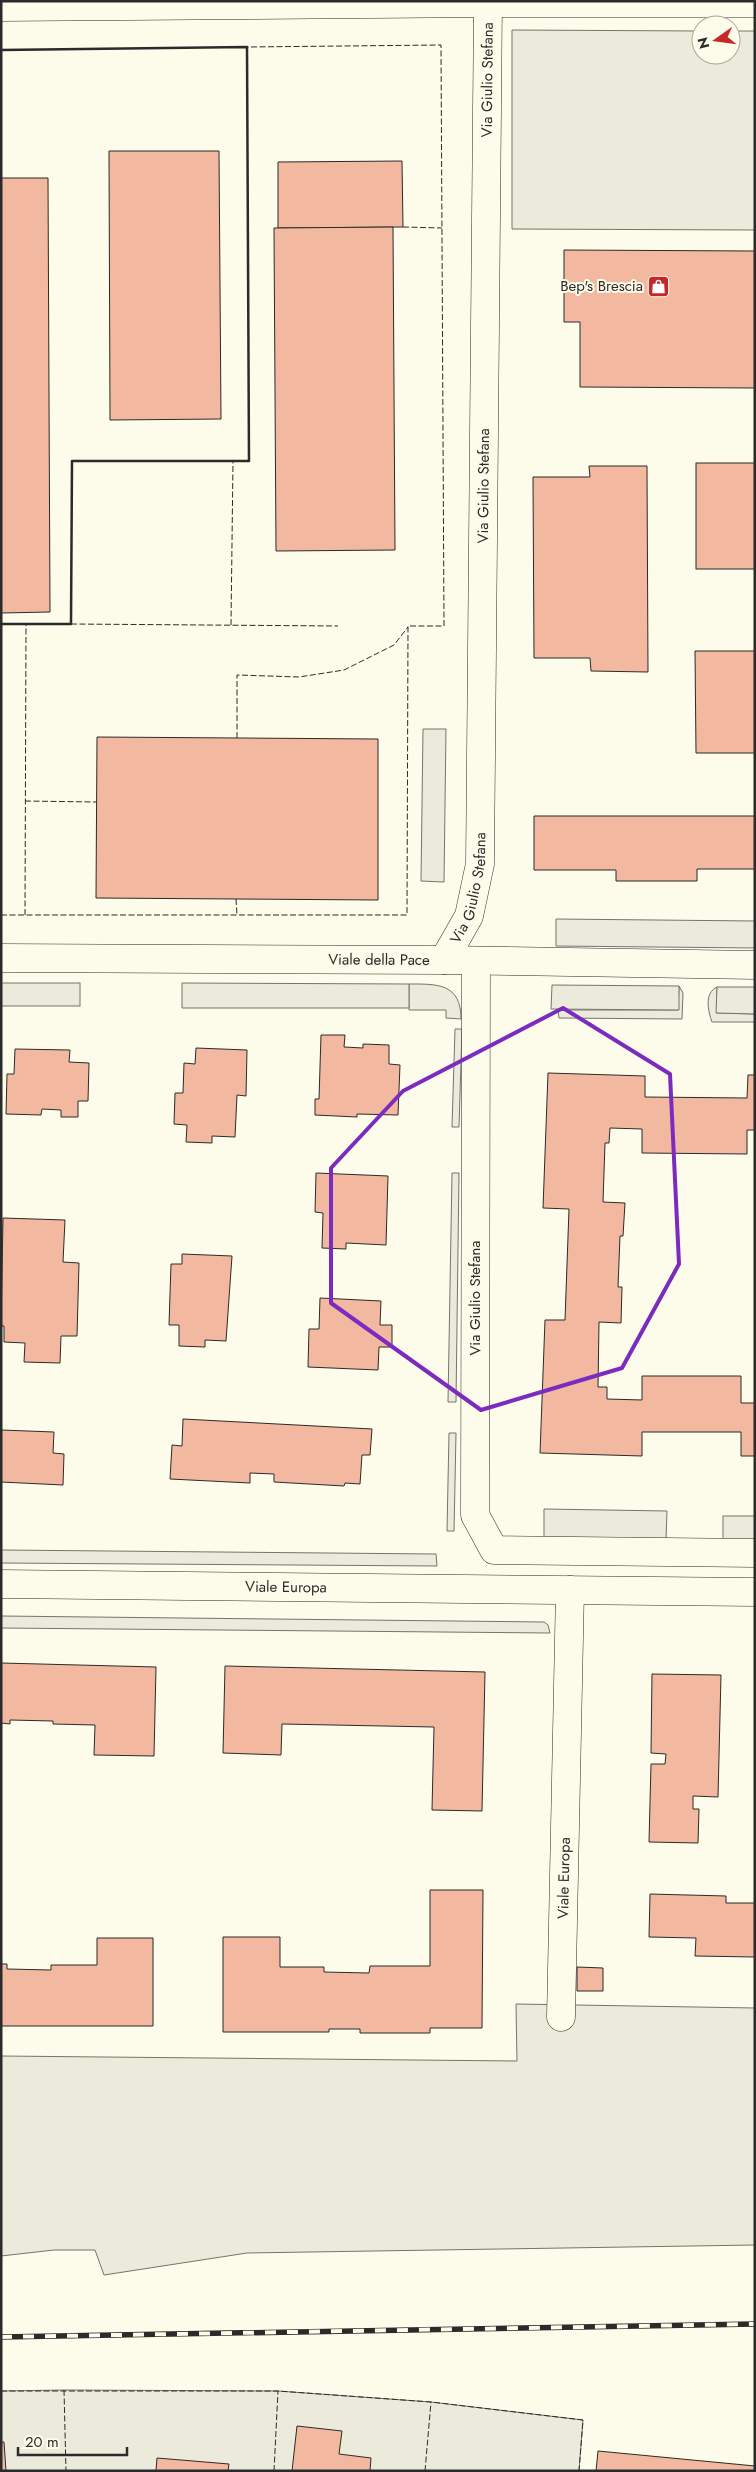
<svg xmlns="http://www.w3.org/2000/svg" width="756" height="2472" viewBox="0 0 756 2472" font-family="Jost,sans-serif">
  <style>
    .green { fill: #ecebdb; stroke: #74746e }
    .parking { fill: #eceadb; stroke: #74746e }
    .building { fill: #f2b8a0; stroke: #2b2b2b }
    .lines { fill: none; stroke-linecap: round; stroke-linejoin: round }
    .minor-casing { stroke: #2b2b2b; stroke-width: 29 }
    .minor { stroke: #fdfbea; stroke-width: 28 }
    .rail-casing { stroke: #2b2b2b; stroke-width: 5.5 }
    .rail { stroke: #fdfbea; stroke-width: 4; stroke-dasharray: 11; stroke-linecap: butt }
    .fence { stroke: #2b2b2b; stroke-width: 1; stroke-dasharray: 6 2.5; stroke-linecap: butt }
    .wall { stroke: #2b2b2b; stroke-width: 2.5 }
    .marked { fill: none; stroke: #7b2cbf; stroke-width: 4; stroke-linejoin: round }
    .labels { text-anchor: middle; stroke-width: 4; stroke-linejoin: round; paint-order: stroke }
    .street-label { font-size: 15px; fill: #2b2b2b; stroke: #fdfbea }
    .poi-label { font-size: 15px; fill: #2b2b2b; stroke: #fdfbea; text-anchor: end }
  </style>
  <rect width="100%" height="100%" fill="#fdfbea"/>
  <g class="green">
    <path d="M409,984C437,984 461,983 461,1019L446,1018V1010H409Z"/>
    <path d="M679,986L683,993L682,1019L559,1018L558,1010H678Z"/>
    <path d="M717,987V1013L755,1014V1022H712C708,1011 704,993 717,987Z"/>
    <path d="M455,1029H462L459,1127H452Z"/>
    <path d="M452,1173H459L456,1402H448Z"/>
    <path d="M449,1433H456L454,1531H447Z"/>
    <path d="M1,1550L436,1554L437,1566L1,1563Z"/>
    <path d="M1,1616L544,1622L548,1625L550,1633L1,1628Z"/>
    <path d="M516,2004L755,2008V2245L247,2253L104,2275L95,2250H54L1,2256V2056L517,2061Z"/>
    <path d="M64,2390L278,2391L431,2402L583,2420L579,2471H1V2391Z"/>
  </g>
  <g class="parking">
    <path d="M512,30L701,31V55H731V31H755V230L512,229Z"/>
    <path d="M423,729H446L444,882L421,881Z"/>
    <path d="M556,919L755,921V948L556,946Z"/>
    <rect x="1" y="983" width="79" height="23"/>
    <path d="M182,983L409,984V1008H182Z"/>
    <path d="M552,985L679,986V1010L551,1009Z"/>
    <path d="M717,987H755V1014L716,1013Z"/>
    <path d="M544,1509L667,1511L666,1540L544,1539Z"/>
    <rect x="723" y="1516" width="32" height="28"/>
  </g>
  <g class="building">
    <path d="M109,151H219L221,419L110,420Z"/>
    <path d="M402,161L403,227L278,228V162Z"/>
    <path d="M1,178H48L50,612L1,613Z"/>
    <path d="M393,227L395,550L276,551L274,228Z"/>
    <path d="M564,250L755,251V388L580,387V322H564Z"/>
    <rect x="696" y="463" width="59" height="106"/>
    <path d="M589,466H647L648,672L591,671L590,658H534L533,477H590Z"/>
    <path d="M695,651H755V753H696Z"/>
    <path d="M97,737L378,739V900L96,898Z"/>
    <path d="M534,816H755V869H697V881H616V870H534Z"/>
    <path d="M321,1035H345L344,1047L363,1048V1044L389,1045V1064L400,1065L398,1115L357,1114V1117L315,1115V1099H319Z"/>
    <path d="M196,1048L247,1050L246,1096L237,1095L235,1137L212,1136V1143L186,1142L187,1125L174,1124L175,1093H183L184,1063L195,1064Z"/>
    <path d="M15,1049L70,1050L69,1062L89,1063L88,1101H78V1117H61V1110L42,1109L41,1115L6,1114L7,1074H14Z"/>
    <path d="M548,1073L645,1076V1097L747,1098L748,1075H755V1130H747V1154L642,1153V1129L610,1128L609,1143H605L603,1202L625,1203L623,1236H620L618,1287H622L621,1323L599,1322L598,1387H607V1399L642,1400V1376H741V1403H755V1456H741V1432H642V1456L540,1453L545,1320H565L569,1209L543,1208Z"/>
    <path d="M316,1173L388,1176L386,1245L346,1243V1249L322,1248L323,1213L315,1212Z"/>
    <path d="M3,1218L65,1220L63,1262L79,1263L77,1336H61L60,1363L24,1362L25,1343L4,1342V1326H1Z"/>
    <path d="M182,1254L232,1256L226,1341L205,1340V1347L179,1346V1325H169L171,1264H182Z"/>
    <path d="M320,1298L381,1301L380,1325H392V1347H379L378,1370L308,1367L309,1329H319Z"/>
    <path d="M183,1419L372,1429L370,1455H362L360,1484L345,1483L344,1486L274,1482V1474L250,1473V1483L170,1479L172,1445L182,1446Z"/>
    <path d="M1,1430L54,1432L53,1453L64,1454L63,1485L1,1482Z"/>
    <path d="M1,1663L156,1667L154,1756L94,1755L95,1725L53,1724V1721L10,1720V1724L1,1723Z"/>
    <path d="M225,1666L485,1672L482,1811L432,1810L434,1727L282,1724L281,1755L223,1753Z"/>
    <path d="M652,1674L721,1675L718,1797L693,1796V1809H699L698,1843L649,1842L651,1764H665L666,1754L651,1753Z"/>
    <path d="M430,1890H483L482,2028H430V2033H360V2029H329V2032H223V1937H280V1967H324V1972L369,1973L370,1966H430Z"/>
    <path d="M650,1894L726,1896V1903H755V1957L695,1956L696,1938L649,1937Z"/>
    <path d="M97,1938H153V2026H1V1964H7V1969L51,1970V1965H97Z"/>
    <path d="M577,1967L603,1968V1991H577Z"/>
    <path d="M297,2426L342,2431L339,2454L371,2458L370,2471H292Z"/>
    <path d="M1,2442H4L6,2471H1Z"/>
    <path d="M598,2451L755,2466V2471H596Z"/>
    <path d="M157,2458L229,2464L228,2471H156Z"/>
  </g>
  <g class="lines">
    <defs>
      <g id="minor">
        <path d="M1,7L488,3H755"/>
        <path id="s1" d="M1,958L444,960L755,965"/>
        <path id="s2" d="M444,960L469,916L480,864L488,3"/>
        <path d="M476,961L475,1515L494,1550L755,1553"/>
        <path id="s3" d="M1,1584L755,1592"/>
        <path id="s4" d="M561,2017L570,1590"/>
      </g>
    </defs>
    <use href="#minor" class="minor-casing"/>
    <use href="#minor" class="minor"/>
    <defs>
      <path id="rail" d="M1,2337L755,2324"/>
    </defs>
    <use href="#rail" class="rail-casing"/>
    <use href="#rail" class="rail"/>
    <g class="fence">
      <path d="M403,227L442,228"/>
      <path d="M71,624L338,626"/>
      <path d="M231,625L233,461"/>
      <path d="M237,738V675L299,677L344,670L394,645L408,627"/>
      <path d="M25,801L96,802"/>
      <path d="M236,899L237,915"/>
      <path d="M1,915H407L408,626H444L441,45L247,47"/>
      <path d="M25,915L26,624"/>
      <path d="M64,2390L66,2471"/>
      <path d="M1,2391H278L431,2402L583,2420L579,2471"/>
      <path d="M274,2471L278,2391"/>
      <path d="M425,2471L431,2402"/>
    </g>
    <path class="wall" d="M1,50L247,47L249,461H72L71,624H1"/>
  </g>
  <path class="marked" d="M563,1008L670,1074L679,1264L622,1368L481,1410L331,1303V1168L403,1091Z"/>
  <defs>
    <symbol id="shop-square" viewBox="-11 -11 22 22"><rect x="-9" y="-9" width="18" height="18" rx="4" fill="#c62828" stroke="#fdfbea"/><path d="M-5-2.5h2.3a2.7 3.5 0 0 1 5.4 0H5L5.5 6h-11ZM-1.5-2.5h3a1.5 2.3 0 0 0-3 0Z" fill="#fff"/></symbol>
  </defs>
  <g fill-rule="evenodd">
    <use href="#shop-square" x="646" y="274" width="25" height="25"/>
  </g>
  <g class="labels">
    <g class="street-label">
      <text dy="5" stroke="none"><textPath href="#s2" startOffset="888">Via Giulio Stefana</textPath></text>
      <text dy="5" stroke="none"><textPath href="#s2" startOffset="482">Via Giulio Stefana</textPath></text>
      <text dy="5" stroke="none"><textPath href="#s2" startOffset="78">Via Giulio Stefana</textPath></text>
      <text dy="5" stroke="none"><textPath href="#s1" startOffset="378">Viale della Pace</textPath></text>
      <text transform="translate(475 1298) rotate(-90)" y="5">Via Giulio Stefana</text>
      <text dy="5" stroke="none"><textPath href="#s3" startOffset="285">Viale Europa</textPath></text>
      <text dy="5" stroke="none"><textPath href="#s4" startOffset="139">Viale Europa</textPath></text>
    </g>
    <g class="poi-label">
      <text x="643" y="291">Bep's Brescia</text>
    </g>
  </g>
  <rect width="756" height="2472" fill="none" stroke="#2b2b2b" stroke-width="5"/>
  <g transform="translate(716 40) rotate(256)"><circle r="24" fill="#fdfbea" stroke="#a9a89e"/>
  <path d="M0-4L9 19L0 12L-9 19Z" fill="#c62828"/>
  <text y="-8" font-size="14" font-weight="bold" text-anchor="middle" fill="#2b2b2b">N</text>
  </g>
  <path d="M18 2447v8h109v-8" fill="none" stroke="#2b2b2b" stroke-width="2.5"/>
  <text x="25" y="2447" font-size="15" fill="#2b2b2b" stroke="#fdfbea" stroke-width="4" paint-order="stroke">20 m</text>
</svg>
